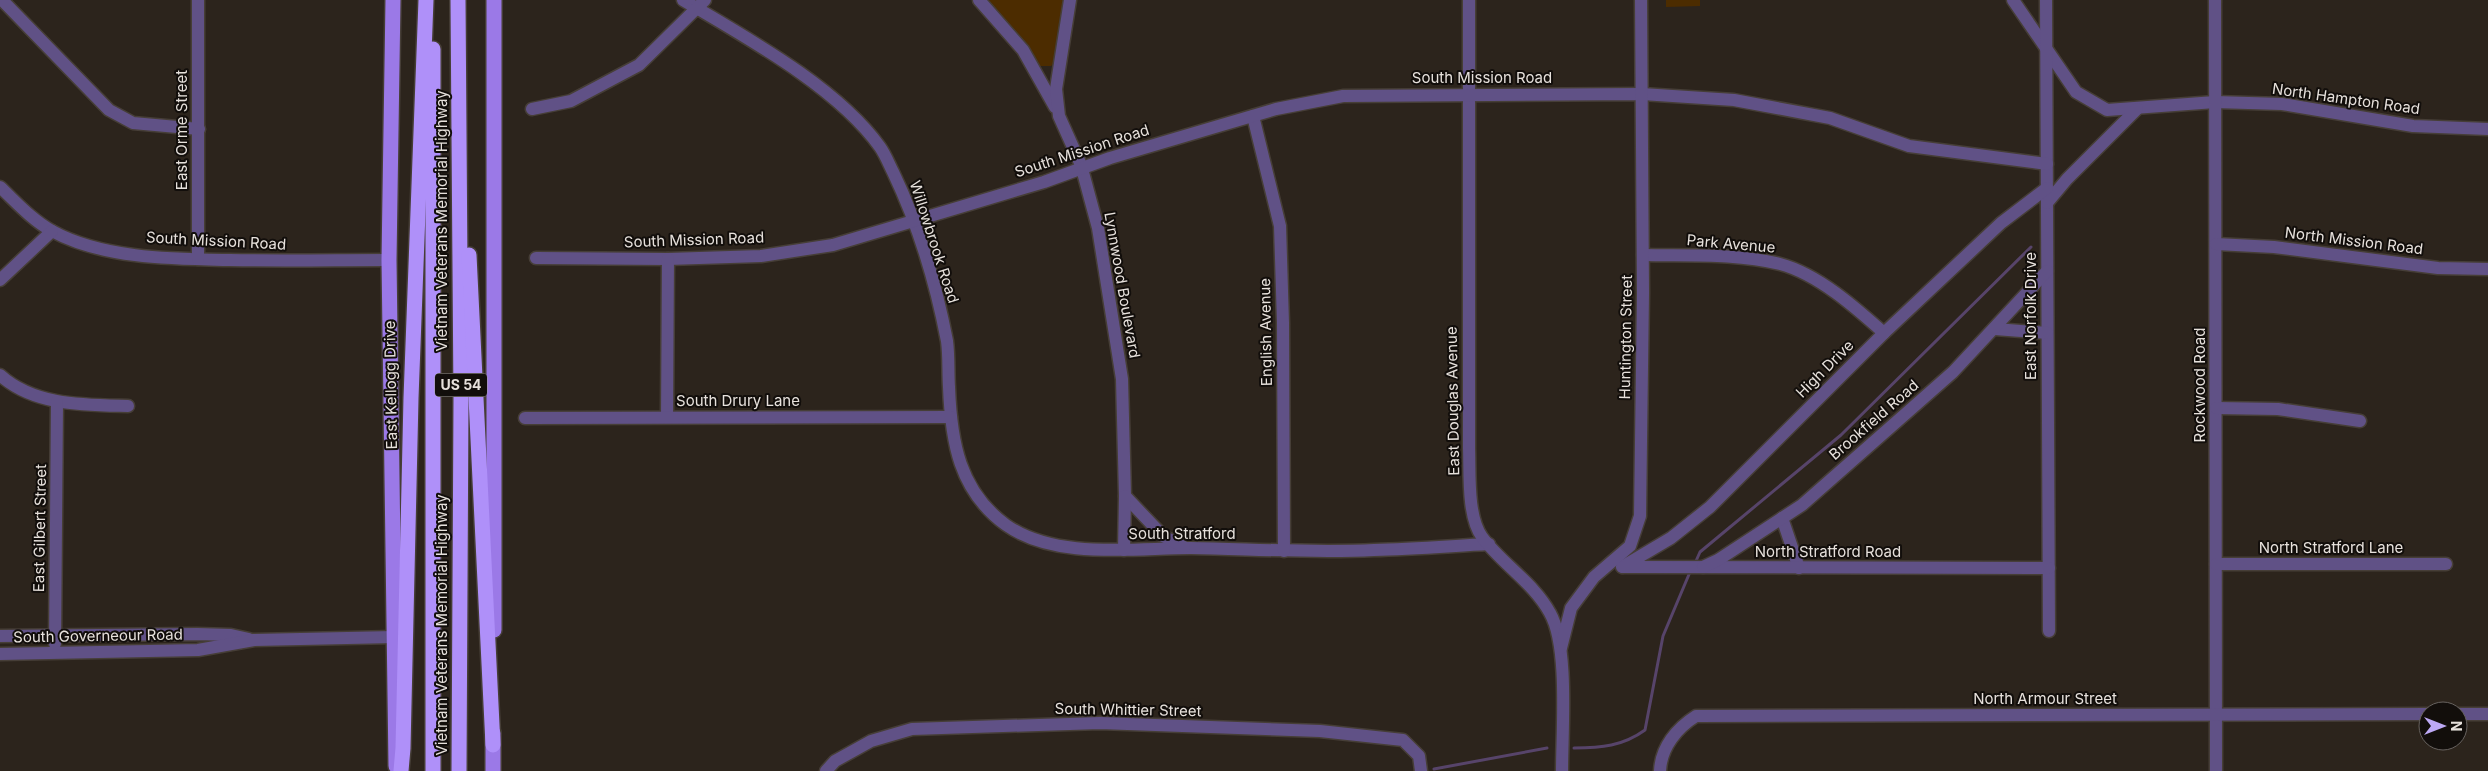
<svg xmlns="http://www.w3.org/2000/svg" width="2488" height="771" viewBox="0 0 2488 771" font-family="Inter,sans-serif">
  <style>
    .green { fill: #4c2c00 }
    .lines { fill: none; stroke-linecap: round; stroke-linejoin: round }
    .stream { stroke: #57446a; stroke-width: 3 }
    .minor-casing { stroke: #463e37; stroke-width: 15 }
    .major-casing { stroke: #463e37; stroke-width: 18 }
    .highway-casing { stroke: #463e37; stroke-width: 18 }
    .minor { stroke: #605186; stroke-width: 12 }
    .major { stroke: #9b79e7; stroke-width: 15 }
    .highway { stroke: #af90f9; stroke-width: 15 }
    .labels { text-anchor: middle; stroke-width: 4; stroke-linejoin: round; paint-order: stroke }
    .shield { fill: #120e0b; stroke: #a7a29d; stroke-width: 1 }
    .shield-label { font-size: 14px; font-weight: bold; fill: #e7e1dc }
    .street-label { font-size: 15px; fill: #e7e1dc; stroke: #120e0b }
  </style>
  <rect width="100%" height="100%" fill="#2c241c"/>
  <g class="green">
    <path d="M988,0H1065L1055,63L1051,66H1040Z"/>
    <path d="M1666,0H1700V6L1666,7Z"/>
  </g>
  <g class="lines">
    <g class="stream">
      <path d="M1696,561L1700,552L1841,435L2031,247"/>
      <path d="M1574,748C1601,748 1623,746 1645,730L1663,636L1690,572"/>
      <path d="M1434,769L1547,748"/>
    </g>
    <defs>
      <g id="minor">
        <path d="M2,0L109,110L133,123L199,129"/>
        <path d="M683,0C747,38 837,87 880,147C885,154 889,164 893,172C918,224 936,284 947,341C949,356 948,372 949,387C951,441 959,491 1006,525C1056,560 1133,548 1191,548C1252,549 1313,553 1374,550C1413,549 1451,546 1489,544"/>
        <path d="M979,0L1023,50L1055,107"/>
        <path d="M1070,0L1056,89L1059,116L1081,165L1098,228L1122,379L1125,496L1163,536L1184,547"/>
        <path d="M1469,0V448C1470,473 1467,516 1482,537C1502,564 1534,583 1550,613C1569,646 1562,731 1562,771"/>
        <path d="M2013,0L2076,92L2107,110L2215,102L2282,104L2413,126L2488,129"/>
        <path d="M2046,0L2049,631"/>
        <path d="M2215,0L2216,771"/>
        <path d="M532,109L571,101L639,65L705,0"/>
        <path d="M1253,116L1280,226L1283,323L1284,551"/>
        <path d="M0,187C16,202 32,220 52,231C103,259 174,259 230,260C283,261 336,260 389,260"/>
        <path d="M2047,203L2067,179L2137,109"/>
        <path d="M2216,244L2274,247L2438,268L2488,269"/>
        <path d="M1643,255C1688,256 1736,253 1780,264C1818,274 1856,308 1884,333"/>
        <path d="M536,258L668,259L761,256L833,245L1044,182L1110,158L1215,127L1276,109L1343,96L1642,94L1734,100L1830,118L1909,146L2047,164"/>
        <path d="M198,259V0"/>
        <path d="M0,280L52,231"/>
        <path d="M1995,329L2047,333"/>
        <path d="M0,375C34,406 85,405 128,406"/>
        <path d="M2216,408L2278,409L2360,421"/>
        <path d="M667,417L668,259"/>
        <path d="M525,418L951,417"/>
        <path d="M1782,518L1799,568"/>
        <path d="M1124,550L1125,496"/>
        <path d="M2216,564H2446"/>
        <path d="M1622,567L1671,538L1710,507L1884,333L2001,223L2047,188"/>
        <path d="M1623,567L2049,568"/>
        <path d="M1703,567L1718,560L1802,505L1953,372L2047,271"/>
        <path d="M0,636L197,634L231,635L249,639"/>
        <path d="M55,644L57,402"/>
        <path d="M1561,648L1571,608L1594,577L1630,546L1640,516L1643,293L1641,0"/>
        <path d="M0,654L198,650L254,640L394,637"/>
        <path d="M2458,714H2488"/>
        <path d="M826,771L835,761L871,741L912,729L1100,723L1320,731L1403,740L1419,756L1421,771"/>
        <path d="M1660,771C1661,747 1677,728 1696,716L2428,714"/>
      </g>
      <g id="major">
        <path d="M393,0L389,260L396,766"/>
        <path d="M494,0V630"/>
        <path d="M493,771V733"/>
      </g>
      <g id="highway">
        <path d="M458,0L461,400L459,771"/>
        <path d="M469,255L493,745"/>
        <path d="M401,771L403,748L411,398L426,0"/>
        <path d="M433,771V49"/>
      </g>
    </defs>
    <use href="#minor" class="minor-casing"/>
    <use href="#major" class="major-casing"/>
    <use href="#highway" class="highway-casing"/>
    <use href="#minor" class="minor"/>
    <use href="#major" class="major"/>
    <use href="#highway" class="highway"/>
  </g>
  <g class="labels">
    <rect class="shield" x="435" y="373.5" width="52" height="23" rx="4"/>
    <g class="shield-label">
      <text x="461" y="390">US 54</text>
    </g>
    <g class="street-label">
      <text x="1482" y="83">South Mission Road</text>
      <text transform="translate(2346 99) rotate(8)" y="5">North Hampton Road</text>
      <text transform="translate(182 130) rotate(-90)" y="5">East Orme Street</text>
      <text transform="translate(1082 151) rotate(-18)" y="5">South Mission Road</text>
      <text transform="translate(442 221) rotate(-90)" y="5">Vietnam Veterans Memorial Highway</text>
      <text transform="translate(694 240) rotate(-2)" y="5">South Mission Road</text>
      <text transform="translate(216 241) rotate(3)" y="5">South Mission Road</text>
      <text transform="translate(2354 241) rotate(7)" y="5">North Mission Road</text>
      <text transform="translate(934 242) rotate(72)" y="5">Willowbrook Road</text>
      <text transform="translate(1731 244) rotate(5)" y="5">Park Avenue</text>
      <text transform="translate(1122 285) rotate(80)" y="5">Lynnwood Boulevard</text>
      <text transform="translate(2031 316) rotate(-90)" y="5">East Norfolk Drive</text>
      <text transform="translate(1266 332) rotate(-91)" y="5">English Avenue</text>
      <text transform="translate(1626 337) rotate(-89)" y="5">Huntington Street</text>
      <text transform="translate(1825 369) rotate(-45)" y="5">High Drive</text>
      <text transform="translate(391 385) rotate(-91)" y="5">East Kellogg Drive</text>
      <text transform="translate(2200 385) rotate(-90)" y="5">Rockwood Road</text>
      <text x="738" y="406">South Drury Lane</text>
      <text transform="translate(1453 401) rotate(-91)" y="5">East Douglas Avenue</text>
      <text transform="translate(1874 420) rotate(-41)" y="5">Brookfield Road</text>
      <text transform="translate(40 528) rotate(-89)" y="5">East Gilbert Street</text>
      <text x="1182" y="539">South Stratford</text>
      <text x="2331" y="553">North Stratford Lane</text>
      <text x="1828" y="557">North Stratford Road</text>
      <text transform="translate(442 625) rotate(-90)" y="5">Vietnam Veterans Memorial Highway</text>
      <text transform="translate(98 636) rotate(-1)" y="5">South Governeour Road</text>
      <text x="2045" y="704">North Armour Street</text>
      <text transform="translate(1128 710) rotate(1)" y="5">South Whittier Street</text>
    </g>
  </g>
  <g transform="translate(2443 726) rotate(90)"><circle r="24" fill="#120e0b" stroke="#67625f"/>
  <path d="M0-4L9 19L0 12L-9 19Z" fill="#bda9f5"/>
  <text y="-8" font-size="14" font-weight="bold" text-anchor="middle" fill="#e7e1dc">N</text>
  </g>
</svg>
